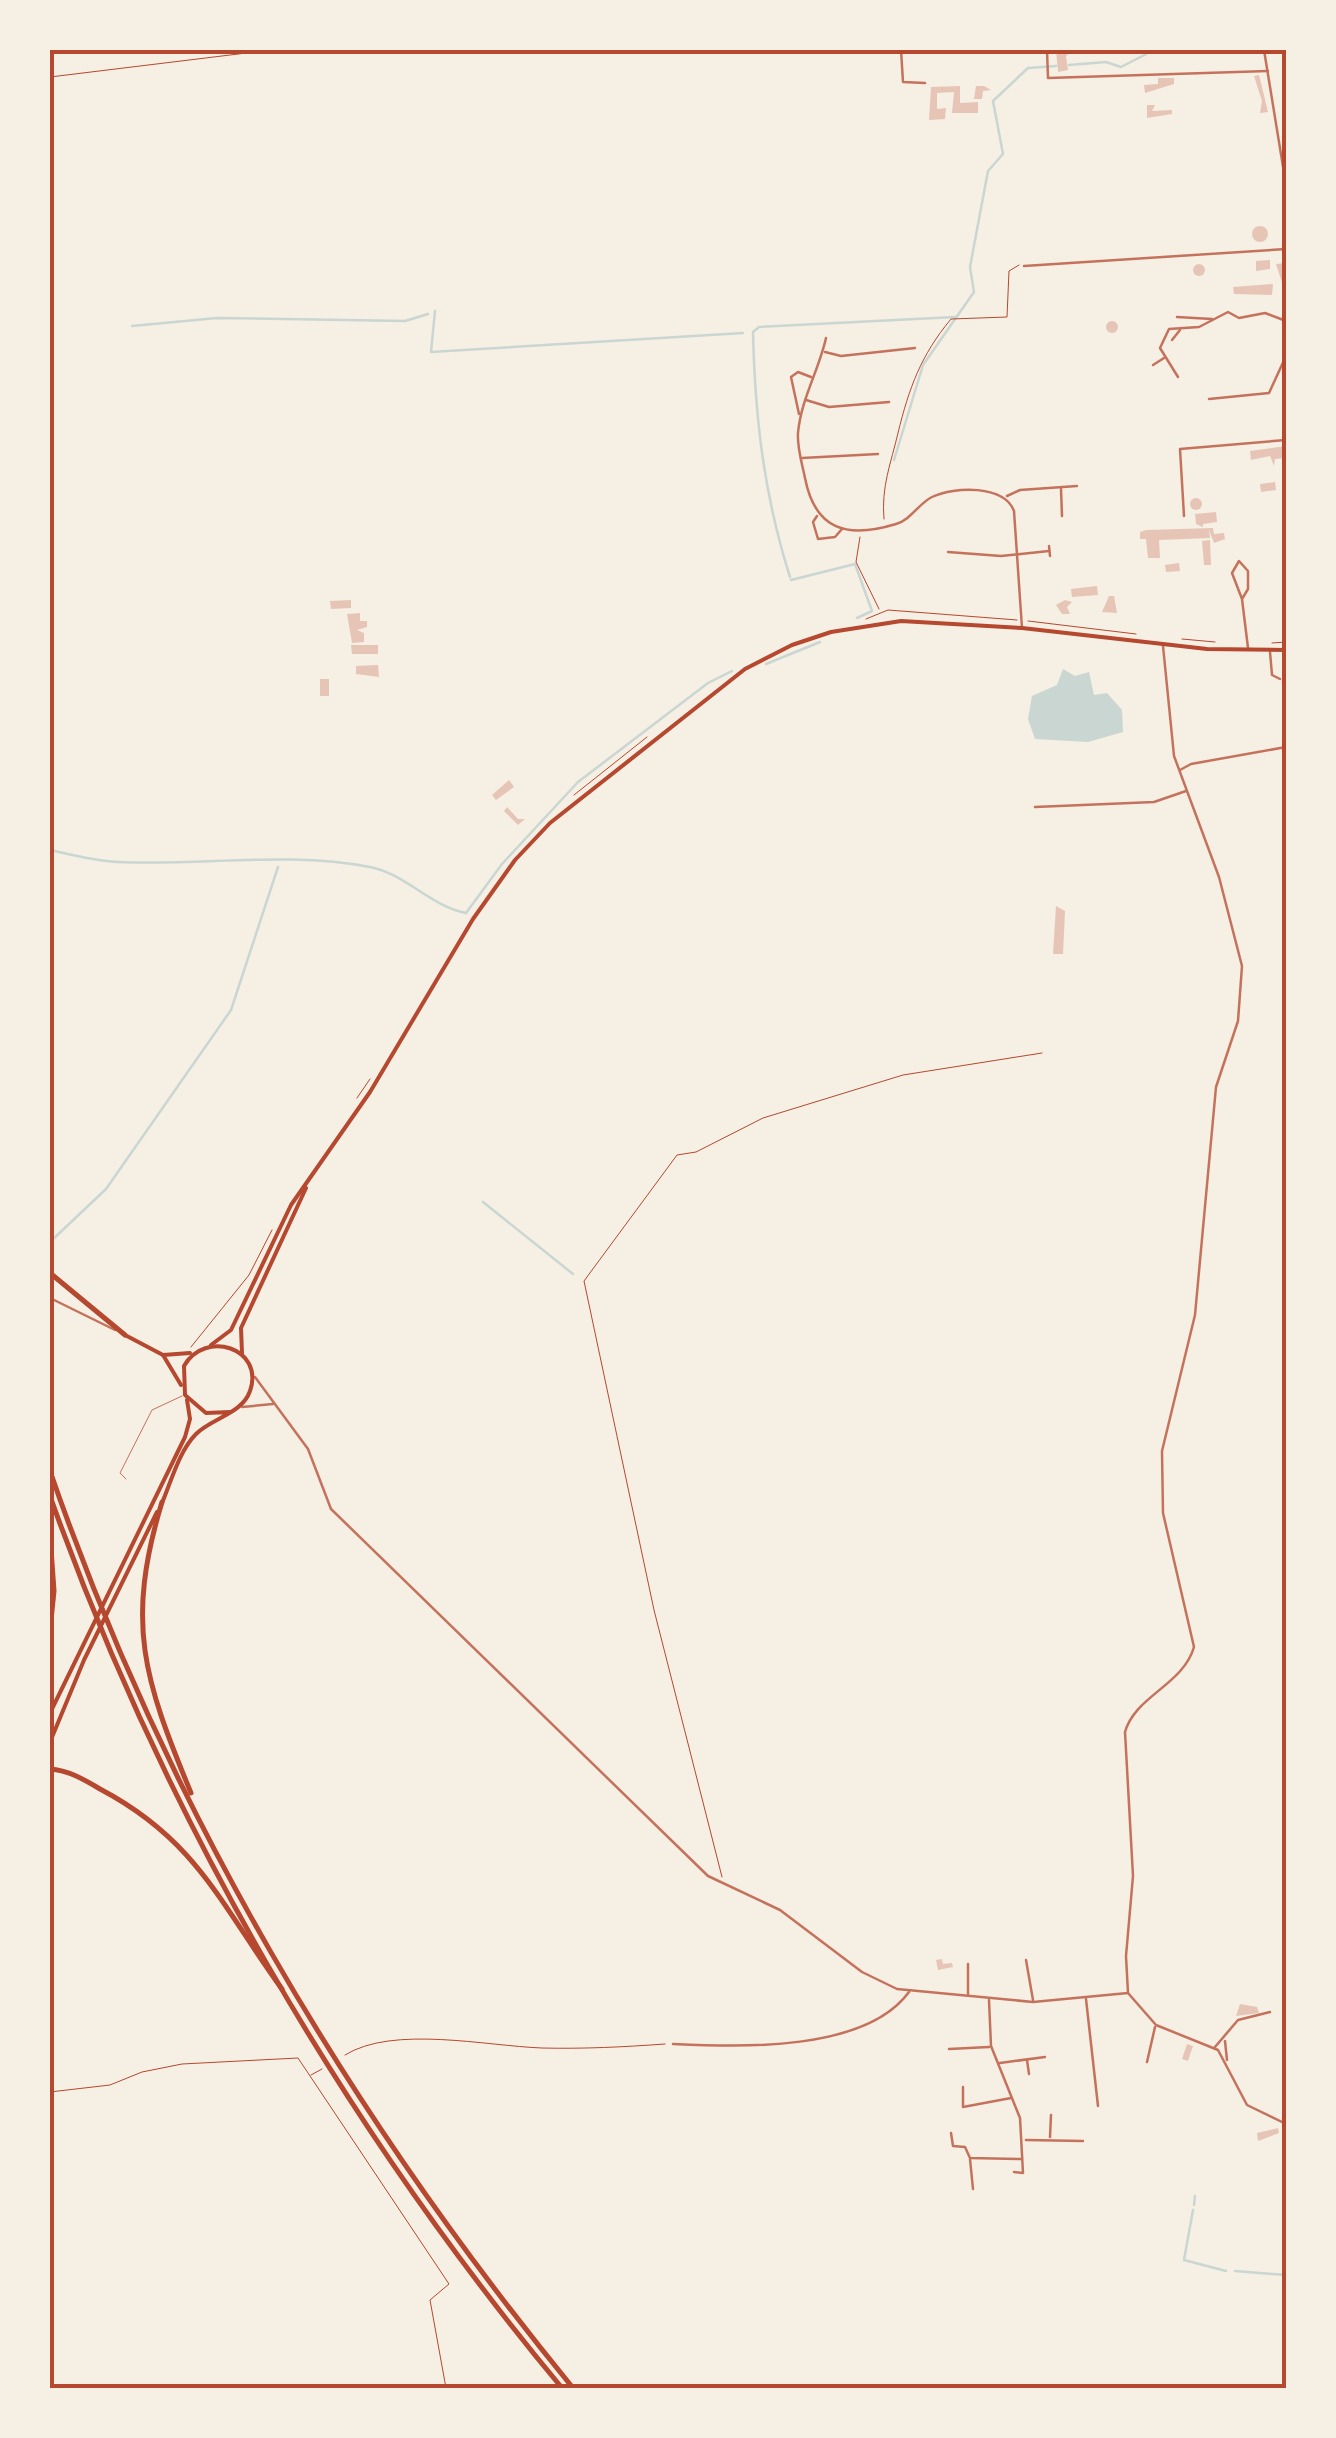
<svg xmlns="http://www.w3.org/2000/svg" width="1336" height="2438" viewBox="0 0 1336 2438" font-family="'Golos Text',sans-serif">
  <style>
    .water { fill: #c9d6d2 }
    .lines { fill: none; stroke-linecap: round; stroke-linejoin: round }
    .stream { stroke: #c9d6d2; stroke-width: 2.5 }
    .building { fill: #e6c5b7 }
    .path { stroke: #b5482f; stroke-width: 1 }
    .service { stroke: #c5725c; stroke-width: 1 }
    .minor { stroke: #c5725c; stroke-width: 2.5 }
    .tertiary { stroke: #c5725c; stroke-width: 2.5 }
    .primary { stroke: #b5482f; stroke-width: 4 }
    .motorway { stroke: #b5482f; stroke-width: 5 }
    .neatline { fill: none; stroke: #b5482f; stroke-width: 4 }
  </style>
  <rect width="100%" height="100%" fill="#f6efe4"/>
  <path class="water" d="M1063,669L1075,676L1089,672L1094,695L1107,693L1122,710L1123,732L1088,742L1035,739L1028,719L1032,696L1057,685Z"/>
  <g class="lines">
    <g class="stream">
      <path d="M1069,65L1106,62L1121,67L1154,50"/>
      <path d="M435,311L431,352L743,333"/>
      <path d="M132,326L217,318L405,321L428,314"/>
      <path d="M894,460L923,365L974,292L970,267L988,171L1003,154L993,101L1028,68L1056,66"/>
      <path d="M790,577C764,495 755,418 753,332L759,327L955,317"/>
      <path d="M791,580L855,564L872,611L857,618"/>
      <path d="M766,664L820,642"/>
      <path d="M50,850C72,855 95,861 118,862C203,866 286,851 370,867C406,874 430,906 466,913L502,864L578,782L708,683L732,671"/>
      <path d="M483,1202L573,1274"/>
      <path d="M50,1242L106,1189L231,1010L278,867"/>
      <path d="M1194,2205L1195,2196"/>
      <path d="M1193,2210L1184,2260L1226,2271"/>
      <path d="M1235,2271L1286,2275"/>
    </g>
  </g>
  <g class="building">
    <path d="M1056,50H1072L1066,56L1068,70L1058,72Z"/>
    <path d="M1259,75L1268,112L1260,113L1262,101L1254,76Z"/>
    <path d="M1158,78H1174V84L1145,93L1144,85L1158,84Z"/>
    <path d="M960,86V103L978,102V113H952L954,92L937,93V109L946,108L945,119L929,120L931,87Z"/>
    <path d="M976,86H984L991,90L983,91L982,99H974Z"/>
    <path d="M1147,105H1155L1152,111L1172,110V114L1147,118Z"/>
    <circle cx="1260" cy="234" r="8"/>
    <path d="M1270,260V269L1256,271V261Z"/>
    <path d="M1286,263V289H1284L1276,264Z"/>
    <circle cx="1199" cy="270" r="6"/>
    <path d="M1273,284L1272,295L1234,294L1233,287Z"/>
    <circle cx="1112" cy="327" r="6"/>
    <path d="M1286,446V458L1275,459L1274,466L1270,456L1251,460L1250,451Z"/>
    <path d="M1275,482L1276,490L1261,492L1260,484Z"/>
    <circle cx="1196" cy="504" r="6"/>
    <path d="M1216,512L1217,522L1203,524V527L1196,524L1195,514Z"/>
    <path d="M1213,528L1214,534L1224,533L1225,539L1214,543L1209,530L1210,538L1159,540L1160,558H1148L1146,539H1140V532L1146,530Z"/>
    <path d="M1210,540L1211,565H1204L1202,541Z"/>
    <path d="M1179,563L1180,571L1166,572L1165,565Z"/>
    <path d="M1097,586L1098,595L1072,597L1071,589Z"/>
    <path d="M1109,596H1114L1117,613L1102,612Z"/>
    <path d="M351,600V608L331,609L330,601Z"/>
    <path d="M1065,600L1072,602L1067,607L1070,614H1062L1056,605Z"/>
    <path d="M360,613V621H367V627L357,630L364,633V642L352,643L347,614Z"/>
    <path d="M351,645H378V654H352Z"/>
    <path d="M378,665L379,677L356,674V666Z"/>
    <rect x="320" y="679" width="9" height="17"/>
    <path d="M509,780L514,787L496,800L492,795Z"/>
    <path d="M507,807L518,819H525L518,825L504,811Z"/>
    <path d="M1056,906L1065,911L1063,954H1053Z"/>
    <path d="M942,1959L943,1964L952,1963L953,1967L938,1970L936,1960Z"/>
    <path d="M1240,2004L1257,2007L1259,2013L1236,2016Z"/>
    <path d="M1187,2044L1193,2046L1188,2061L1182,2059Z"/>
    <path d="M1278,2128L1279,2133L1258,2141L1257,2133Z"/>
  </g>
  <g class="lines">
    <g class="path">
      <path d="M50,77L271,50"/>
      <path d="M884,519C881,487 891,463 898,433C909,388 921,355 951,319L1007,317L1009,271L1019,265"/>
      <path d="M860,537L856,562L879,609"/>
      <path d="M866,619L888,610L1017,620"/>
      <path d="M1028,621L1136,634"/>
      <path d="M1182,639L1215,642"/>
      <path d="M1272,643L1286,642"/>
      <path d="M574,795L647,737"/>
      <path d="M357,1098L370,1079"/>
      <path d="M191,1347L249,1275L272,1230"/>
      <path d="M722,1877L654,1610L584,1281L677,1155L696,1152L763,1118L903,1075L1042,1053"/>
      <path d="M345,2055C393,2025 486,2046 542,2048C583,2049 624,2047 665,2044"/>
      <path d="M311,2075L322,2069"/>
      <path d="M50,2092L110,2085L142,2072L182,2064L298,2058L449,2284L430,2300L446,2388"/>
    </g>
    <path class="service" d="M126,1479L120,1473L152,1410L182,1396"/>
    <g class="minor">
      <path d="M901,50L903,82L925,83"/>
      <path d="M1047,50L1048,78L1268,71"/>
      <path d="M1024,266L1286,249"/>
      <path d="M1177,317L1212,319"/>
      <path d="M826,338C819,370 801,399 798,433C797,448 802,463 805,478C815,530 847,539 896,524C912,519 918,504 932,497C955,486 1004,485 1014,511L1022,628"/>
      <path d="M1172,340L1180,330"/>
      <path d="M825,352L841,356L915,348"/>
      <path d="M1153,365L1164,358"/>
      <path d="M1178,377L1160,348L1169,329L1199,327L1228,312L1239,318L1265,313L1286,321"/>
      <path d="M1209,399L1269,393L1286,356"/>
      <path d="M806,400L829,407L889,402"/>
      <path d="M799,414L791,377L798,372L811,377"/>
      <path d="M802,458L878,454"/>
      <path d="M1061,489L1062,516"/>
      <path d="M1007,496L1020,490L1077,486"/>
      <path d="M817,516L813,522L818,539L835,537L842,529"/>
      <path d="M1184,516L1180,449L1286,440"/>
      <path d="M1049,546L1050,556"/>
      <path d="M948,552L1001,556L1049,551"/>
      <path d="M1242,599L1248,589V571L1239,561L1232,573L1242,599L1248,648"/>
      <path d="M1270,652L1272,675L1280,679"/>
      <path d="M1180,770L1191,764L1286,747"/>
      <path d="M1035,807L1154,802L1186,791"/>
      <path d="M1026,1960L1033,2000"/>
      <path d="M968,1964V1994"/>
      <path d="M1086,1999L1098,2106"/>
      <path d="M989,2000L991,2046L1020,2118L1023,2173L1014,2172"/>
      <path d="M1225,2041L1227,2060"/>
      <path d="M673,2044C741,2047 865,2052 909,1992"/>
      <path d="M1215,2047L1238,2020L1270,2012"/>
      <path d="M949,2049L989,2047"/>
      <path d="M1027,2060L1029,2074"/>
      <path d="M1147,2062L1155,2027"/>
      <path d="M1000,2063L1045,2057"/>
      <path d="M963,2087V2107L1011,2098"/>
      <path d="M951,2133L953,2146L965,2147L970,2158L1022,2159"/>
      <path d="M1050,2137L1051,2115"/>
      <path d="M1026,2140L1083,2141"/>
      <path d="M970,2159L973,2189"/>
    </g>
    <g class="tertiary">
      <path d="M1264,50L1286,185"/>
      <path d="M1163,646L1174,756L1219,877L1242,966L1238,1021L1216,1087L1195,1315L1162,1451L1163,1513L1194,1647C1183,1685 1135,1696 1125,1732L1133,1876L1126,1956L1128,1993L1156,2025L1218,2050L1247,2105L1286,2124"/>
      <path d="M50,1298L115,1330"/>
      <path d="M255,1377L308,1449L331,1509L708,1876L780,1910L862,1972L897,1989L1033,2002L1128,1993"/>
      <path d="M242,1407L273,1404"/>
    </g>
    <g class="primary">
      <path d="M125,1335L163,1355L190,1353"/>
      <path d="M211,1345L231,1330L291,1205L370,1092L473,919L515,860L550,823L745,669L792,645L831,632L901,621L1022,628L1207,649L1286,650"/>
      <path d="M242,1353L241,1328L306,1188"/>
      <path d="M163,1355L181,1385"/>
      <path d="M162,1503C171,1482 179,1451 196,1434C212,1418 242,1414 250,1391C265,1348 205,1329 184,1366L185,1395L206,1413L230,1412"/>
      <path d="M50,1713L185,1437L190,1419L187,1400"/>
      <path d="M50,1742L84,1660L157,1512"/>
      <path d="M50,1751V1765"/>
    </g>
    <g class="motorway">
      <path d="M50,1273L125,1335"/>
      <path d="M50,1471C165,1804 350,2116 573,2388"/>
      <path d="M50,1496C164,1817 344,2126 562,2388"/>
      <path d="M162,1502C125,1624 144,1679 191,1793"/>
      <path d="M50,1535L54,1591L50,1630"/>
      <path d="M50,1769C68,1770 85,1780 100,1789C197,1840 221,1905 282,1989"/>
    </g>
  </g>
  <rect width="1336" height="2438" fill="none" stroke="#f6efe4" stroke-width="105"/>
  <rect x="52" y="52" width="1232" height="2334" class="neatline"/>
</svg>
